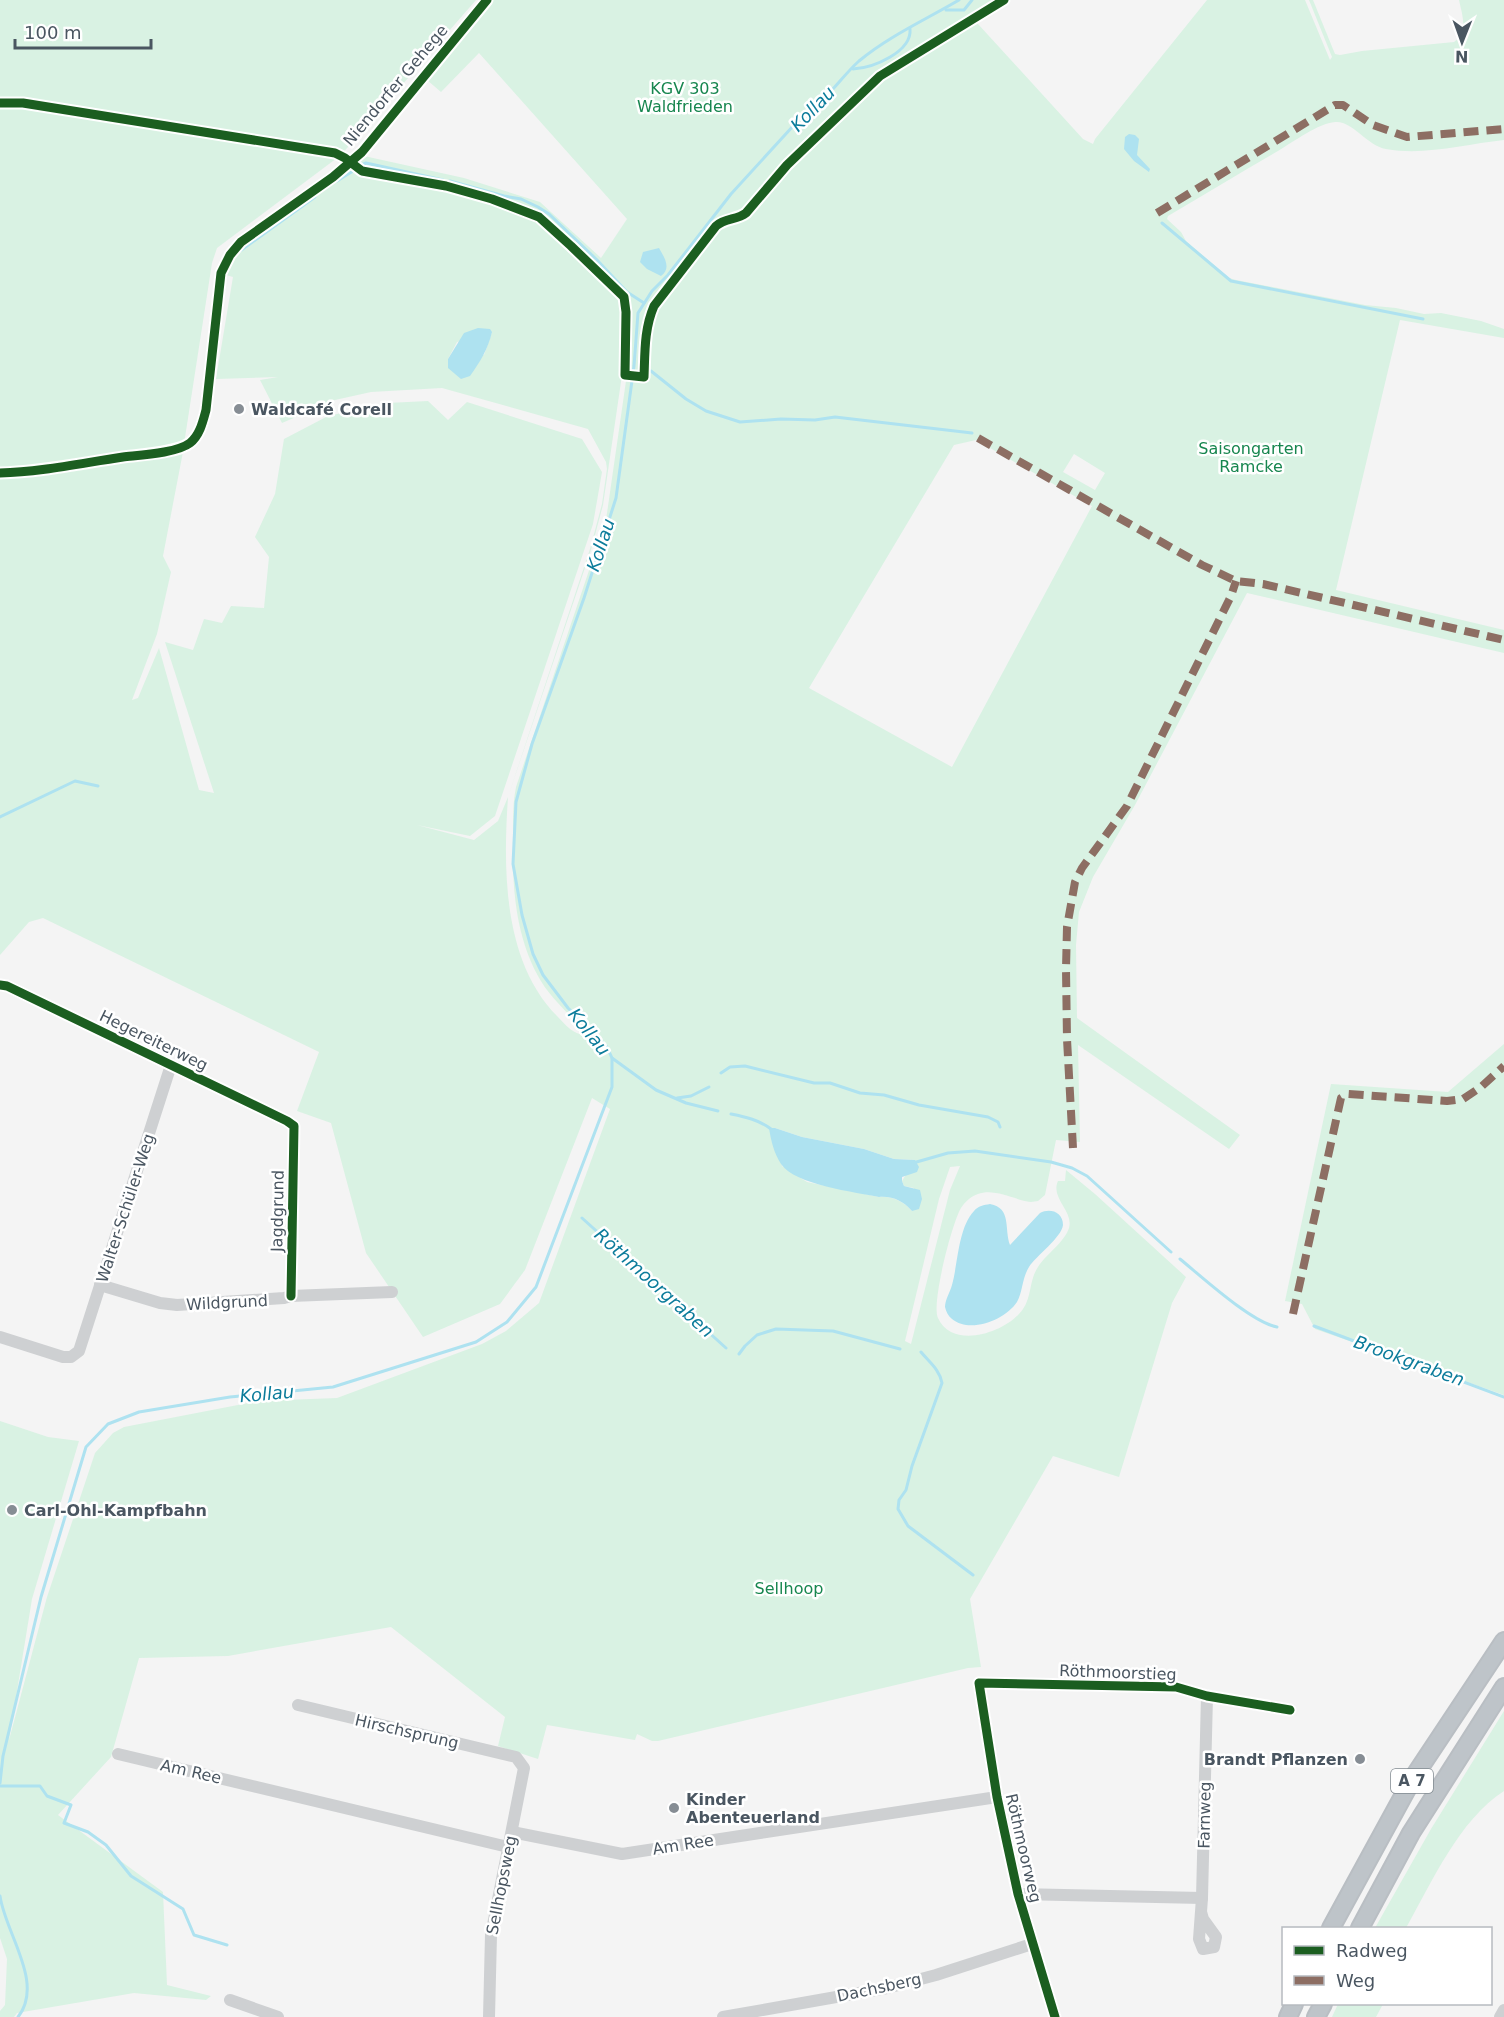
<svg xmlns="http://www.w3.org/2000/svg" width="1504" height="2017" viewBox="0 0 1504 2017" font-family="'DejaVu Sans',sans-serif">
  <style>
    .green { fill: #d9f2e3; fill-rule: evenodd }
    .water { fill: #aee2f0 }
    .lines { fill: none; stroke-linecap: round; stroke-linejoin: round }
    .stream { stroke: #aee2f0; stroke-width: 3 }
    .highway-casing { stroke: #b9bec3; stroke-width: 20 }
    .minor { stroke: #ced0d2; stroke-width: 12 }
    .highway { stroke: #bec4c9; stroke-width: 16 }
    .quiet { stroke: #8d6e63; stroke-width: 8; stroke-dasharray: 15 8; stroke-linecap: butt }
    .cycleway-casing { stroke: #fff; stroke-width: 13 }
    .cycleway { stroke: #1b5e20; stroke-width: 9 }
    .poi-dot { fill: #868d94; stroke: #fff; stroke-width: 2 }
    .labels { text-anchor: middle; stroke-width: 5; stroke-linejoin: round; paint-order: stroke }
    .shield { fill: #fff; stroke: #808990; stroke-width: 1.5 }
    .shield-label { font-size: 15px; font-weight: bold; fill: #4a5661 }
    .street-label { font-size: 16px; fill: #4a5661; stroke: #fff }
    .park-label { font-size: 16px; fill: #17864f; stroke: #fff }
    .poi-label { font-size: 16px; font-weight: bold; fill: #4a5661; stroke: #fff; text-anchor: start }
    .water-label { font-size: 18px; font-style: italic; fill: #0c7c9b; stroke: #fff }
  </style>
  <rect width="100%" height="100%" fill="#f4f4f4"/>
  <g class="green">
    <path d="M0,0H476L341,155L217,248L212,263L182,457L163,556L171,572L157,634L132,700L138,698L159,648L199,790L214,793L165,642L193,650L204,619L222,623L231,606L264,608L269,557L255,537L275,494L284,439L328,416L387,403L428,401L448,420L467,402L582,439L602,472L593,524L495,816L470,836L417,825L474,840L498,821L508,797L590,549L602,504L607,469L606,462L588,429L442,388L371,392L335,400L282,423L260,380L278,377L216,379L233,277L226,275L229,267L241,248L364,156L464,178L540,202L601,258L627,219L479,53L441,92L427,80L492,0H999L878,75L787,162L745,210C737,218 724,215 718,221L722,224L743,217L789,165L890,70L973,23L1009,0H1011L977,20L978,24L1083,139L1093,144L1095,139L1207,0H1305L1330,60L1332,57L1309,0H1313L1335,54L1340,55L1362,51L1454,42C1469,32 1462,15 1459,0H1504V140C1465,144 1425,156 1386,149C1366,145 1352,120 1335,122C1319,123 1293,142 1278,151C1242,172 1205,194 1168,216L1167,219L1181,232L1186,241L1229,278L1236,280L1365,305L1396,308L1424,314L1441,313L1481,321L1504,329V338L1400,320L1336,590L1504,630V653L1247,593L1135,805L1093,877L1079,912L1076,945L1077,1018L1240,1135L1229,1149L1078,1045L1080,1142L1056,1140L1045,1195L1038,1201L1031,1202C1014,1200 995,1188 978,1194C971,1196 965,1202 961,1208C952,1223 931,1304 938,1318C953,1351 1008,1332 1023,1309C1032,1296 1029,1280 1038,1267C1046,1254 1064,1243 1069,1228C1074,1211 1050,1198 1058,1181H1065L1066,1170L1095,1194L1186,1277L1172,1303L1119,1477L1053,1456L970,1599L981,1667L968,1668L658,1741H652L637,1734L635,1740L547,1725L538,1759L498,1746L505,1717L391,1627L228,1656L139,1658L111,1757L58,1815L163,1892L167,1985L211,1996L206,2000L134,1993L17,2013L14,2017H0V2011L5,2005L7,1959L0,1938V1421L48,1437L79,1441L32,1599L9,1740L47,1597L95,1453L113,1433L124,1427L258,1401L337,1398L482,1344L506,1331L539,1303L610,1109L592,1098L525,1270L500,1304L423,1337L366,1253L331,1123L297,1111L319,1052L43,918L29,922L0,955ZM624,308L629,309L626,381L606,520L516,787C513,802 513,817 513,833C512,881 514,932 538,976C550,999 572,1015 587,1036C570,1032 569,1028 557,1016C503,961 503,870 508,797L591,550L603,505L622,375ZM492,332L484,355L448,359L457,342ZM976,440L1092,506L952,767L809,688L954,445ZM1074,454L1105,473L1095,490L1063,472ZM775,1128L802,1137L864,1149L894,1159L915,1160L902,1181L904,1186L914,1188L912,1211C903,1201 892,1196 879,1197L807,1182L782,1166ZM960,1166L950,1190L911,1344L905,1341L939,1199L950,1167Z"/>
    <path d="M1504,1044V1395L1315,1329L1302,1304L1285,1301L1331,1084L1448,1092Z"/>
    <path d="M1504,1711V1791C1459,1820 1432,1882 1406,1928H1375L1431,1829Z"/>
    <path d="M1338,2004H1383L1376,2017H1332Z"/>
  </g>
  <g class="water">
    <path d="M1129,134L1135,135L1139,139L1137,155L1150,169L1149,172L1134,161L1124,149L1125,137Z"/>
    <path d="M659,248C664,257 672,268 661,276L647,269L640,262L643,252Z"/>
    <path d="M478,328L490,329L492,332C488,349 480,362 470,376L461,379L448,368V359L464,333Z"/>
    <path d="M769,1128H775L802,1137L864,1149L894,1159L915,1160L919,1167L917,1172L902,1177V1181L904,1186L920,1190L922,1199L919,1209L912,1211C903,1201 893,1196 879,1197C855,1192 795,1185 781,1164C774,1153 771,1141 769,1128Z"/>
    <path d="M990,1204C1012,1208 1004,1229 1010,1245L1040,1213C1049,1208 1063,1211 1063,1225C1062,1237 1036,1256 1029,1267C1022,1278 1023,1291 1017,1302C1005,1320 970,1334 952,1319C948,1316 946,1311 945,1307C945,1300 950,1292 952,1285C958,1264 958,1228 974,1211C978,1206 984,1205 990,1204Z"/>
  </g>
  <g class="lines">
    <g class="stream">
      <path d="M946,10H964L972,0"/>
      <path d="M853,69C873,68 912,52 910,29"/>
      <path d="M359,166L366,163L443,180"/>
      <path d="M337,181L353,171"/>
      <path d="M450,181L504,196L521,199L538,207L549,214L597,260L627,292L644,303"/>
      <path d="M1162,223L1231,281L1423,319"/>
      <path d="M240,251L315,197"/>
      <path d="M651,371L686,399L706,411L740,422L781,419L815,420L835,417L972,433"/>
      <path d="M0,817L75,781L98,786"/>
      <path d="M612,1058L656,1090L686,1103L718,1111"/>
      <path d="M721,1073L730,1067L745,1066L814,1083H830L860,1093L884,1095L919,1105L988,1117L998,1122L1000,1127"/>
      <path d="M677,1098L691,1096L709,1087"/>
      <path d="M731,1114C746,1117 759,1120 771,1129"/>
      <path d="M913,1163L948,1153L975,1151L1051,1162L1072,1168L1087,1176L1171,1252"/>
      <path d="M582,1218L726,1348"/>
      <path d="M1180,1259C1202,1277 1251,1322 1277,1327"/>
      <path d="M1314,1326L1504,1397"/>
      <path d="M921,1352C929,1362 940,1370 942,1383L912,1466L906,1490L899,1500L898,1509L908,1526L973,1575"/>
      <path d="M739,1354L745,1346L757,1335L776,1329L833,1331L900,1349"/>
      <path d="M0,1783L3,1756L41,1597L86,1447L108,1424L139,1412L230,1397L333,1387L476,1342L507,1322L536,1287L612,1087V1058L607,1047L568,1008L543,975L533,954L522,915L513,864L516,802L532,744L584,598L616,498L634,366L638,313L652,291L668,275L731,194L805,113C828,100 840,78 859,61C889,36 927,19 959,0"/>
      <path d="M0,1786H40L47,1796L71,1805L64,1823L88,1832L106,1845L131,1876L183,1909L194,1935L227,1945"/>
      <path d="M0,1896C5,1933 45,1983 18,2017"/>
    </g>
    <defs>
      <g id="highway">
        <path d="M1331,1928L1413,1778L1504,1641"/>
        <path d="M1360,1928L1411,1833L1504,1687"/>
        <path d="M1288,2017L1294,2004"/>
        <path d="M1316,2017L1323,2004"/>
      </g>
    </defs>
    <use href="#highway" class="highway-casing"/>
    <g class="minor">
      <path d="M0,473C41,472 82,463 123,457C140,455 177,453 190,443C200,435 203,421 206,410L221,273L230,255L241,242L333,177L362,152L487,0"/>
      <path d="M0,985L7,986L287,1121L294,1126L291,1296"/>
      <path d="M100,1285L160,1303L177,1305L284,1298L291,1296L392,1292"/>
      <path d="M0,1337L63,1357H71L79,1351L171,1065"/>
      <path d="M298,1705L516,1757L524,1768L491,1935L489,2017"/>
      <path d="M118,1754L508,1847"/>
      <path d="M512,1832L622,1854L997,1797"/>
      <path d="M1018,1894L1202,1898"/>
      <path d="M1201,1912L1203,1919L1216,1937L1214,1947L1203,1949L1199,1939L1202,1898L1207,1696"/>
      <path d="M230,2000L278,2017"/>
      <path d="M723,2017L887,1988L936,1975L1032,1944"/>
      <path d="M1055,2017L1018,1894L997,1797L979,1683L1176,1687L1207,1696L1290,1710"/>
      <path d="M1500,2017L1504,2010"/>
    </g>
    <use href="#highway" class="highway"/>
    <g class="quiet">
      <path d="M1157,213L1335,105H1343L1373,125L1407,137L1504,129"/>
      <path d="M978,438L1202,565L1236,581L1263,584L1504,640"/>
      <path d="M1073,1148L1067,1039L1066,969L1067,927L1075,882L1082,868L1127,806L1231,596L1236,581"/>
      <path d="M1293,1314L1341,1098L1348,1094L1447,1101L1463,1099L1481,1087L1504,1066"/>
    </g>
    <defs>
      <g id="cycleway">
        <path d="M0,103H23L335,153L345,158L362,171L446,186L492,199L539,217L571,246L624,297L626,312L625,375L644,377C645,353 644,329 654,306L716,226C725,218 737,220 746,213L787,165L880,76L1004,0"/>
        <path d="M0,473C41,472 82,463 123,457C140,455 177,453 190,443C200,435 203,421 206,410L221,273L230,255L241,242L333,177L362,152L487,0"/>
        <path d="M0,985L7,986L287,1121L294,1126L291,1296"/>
        <path d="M1055,2017L1018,1894L997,1797L979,1683L1176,1687L1207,1696L1290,1710"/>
      </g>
    </defs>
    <use href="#cycleway" class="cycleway-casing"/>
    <use href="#cycleway" class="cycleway"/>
  </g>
  <g class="poi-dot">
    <circle cx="239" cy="409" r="6"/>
    <circle cx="12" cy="1510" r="6"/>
    <circle cx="1360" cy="1759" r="6"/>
    <circle cx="674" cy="1808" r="6"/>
  </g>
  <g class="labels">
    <rect class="shield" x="1391" y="1769" width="42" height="24" rx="4.5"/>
    <g class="shield-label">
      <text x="1412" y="1786">A 7</text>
    </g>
    <g class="street-label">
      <text transform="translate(395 85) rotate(-50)" y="6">Niendorfer Gehege</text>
      <text transform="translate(154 1040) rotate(26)" y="6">Hegereiterweg</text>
      <text transform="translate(125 1208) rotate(-72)" y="6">Walter-Schüler-Weg</text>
      <text transform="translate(277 1211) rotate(-89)" y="6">Jagdgrund</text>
      <text transform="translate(227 1302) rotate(-3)" y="6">Wildgrund</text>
      <text transform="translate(1118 1672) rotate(2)" y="6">Röthmoorstieg</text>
      <text transform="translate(407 1731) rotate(13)" y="6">Hirschsprung</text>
      <text transform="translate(191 1771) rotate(13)" y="6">Am Ree</text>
      <text transform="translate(1204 1815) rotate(-89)" y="6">Farnweg</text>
      <text transform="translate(683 1844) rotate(-9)" y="6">Am Ree</text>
      <text transform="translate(1024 1848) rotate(77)" y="6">Röthmoorweg</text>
      <text transform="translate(501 1885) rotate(-79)" y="6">Sellhopsweg</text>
      <text transform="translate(879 1987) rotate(-12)" y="6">Dachsberg</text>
    </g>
    <g class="park-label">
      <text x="685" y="94">KGV 303<tspan x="685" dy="18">Waldfrieden</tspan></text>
      <text x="1251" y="454">Saisongarten<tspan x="1251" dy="18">Ramcke</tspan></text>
      <text x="789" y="1594">Sellhoop</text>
    </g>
    <g class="poi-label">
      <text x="251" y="415">Waldcafé Corell</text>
      <text x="24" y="1516">Carl-Ohl-Kampfbahn</text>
      <text x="1348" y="1765" text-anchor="end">Brandt Pflanzen</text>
      <text x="686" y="1805">Kinder<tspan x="686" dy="18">Abenteuerland</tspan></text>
    </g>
    <g class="water-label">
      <text transform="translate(813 109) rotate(-46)" y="6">Kollau</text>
      <text transform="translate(601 545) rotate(-72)" y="6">Kollau</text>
      <text transform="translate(589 1032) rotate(51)" y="6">Kollau</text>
      <text transform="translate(654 1283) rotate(42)" y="6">Röthmoorgraben</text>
      <text transform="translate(1409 1361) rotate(20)" y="6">Brookgraben</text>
      <text transform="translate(267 1394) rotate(-5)" y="6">Kollau</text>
    </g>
  </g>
  <rect x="1282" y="1927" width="210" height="78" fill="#ffffff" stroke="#b7bbc0" stroke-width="1.5"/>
  <rect x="1294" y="1946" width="30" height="9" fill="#1b5e20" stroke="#b7bbc0" stroke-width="1.5"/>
  <text x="1336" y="1957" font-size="18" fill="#4a5661">Radweg</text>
  <rect x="1294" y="1976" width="30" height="9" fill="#8d6e63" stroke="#b7bbc0" stroke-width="1.5"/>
  <text x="1336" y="1987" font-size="18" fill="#4a5661">Weg</text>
  <g transform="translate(1462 42) rotate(181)" stroke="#ffffff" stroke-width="4.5" paint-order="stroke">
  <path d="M0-4.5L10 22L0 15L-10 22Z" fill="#4a5661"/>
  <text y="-9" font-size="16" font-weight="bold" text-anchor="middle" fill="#4a5661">N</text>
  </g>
  <path d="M15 39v9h136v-9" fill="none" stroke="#4a5661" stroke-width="3"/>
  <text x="24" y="39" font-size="18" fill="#4a5661" stroke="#ffffff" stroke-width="4.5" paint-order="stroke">100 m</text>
</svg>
